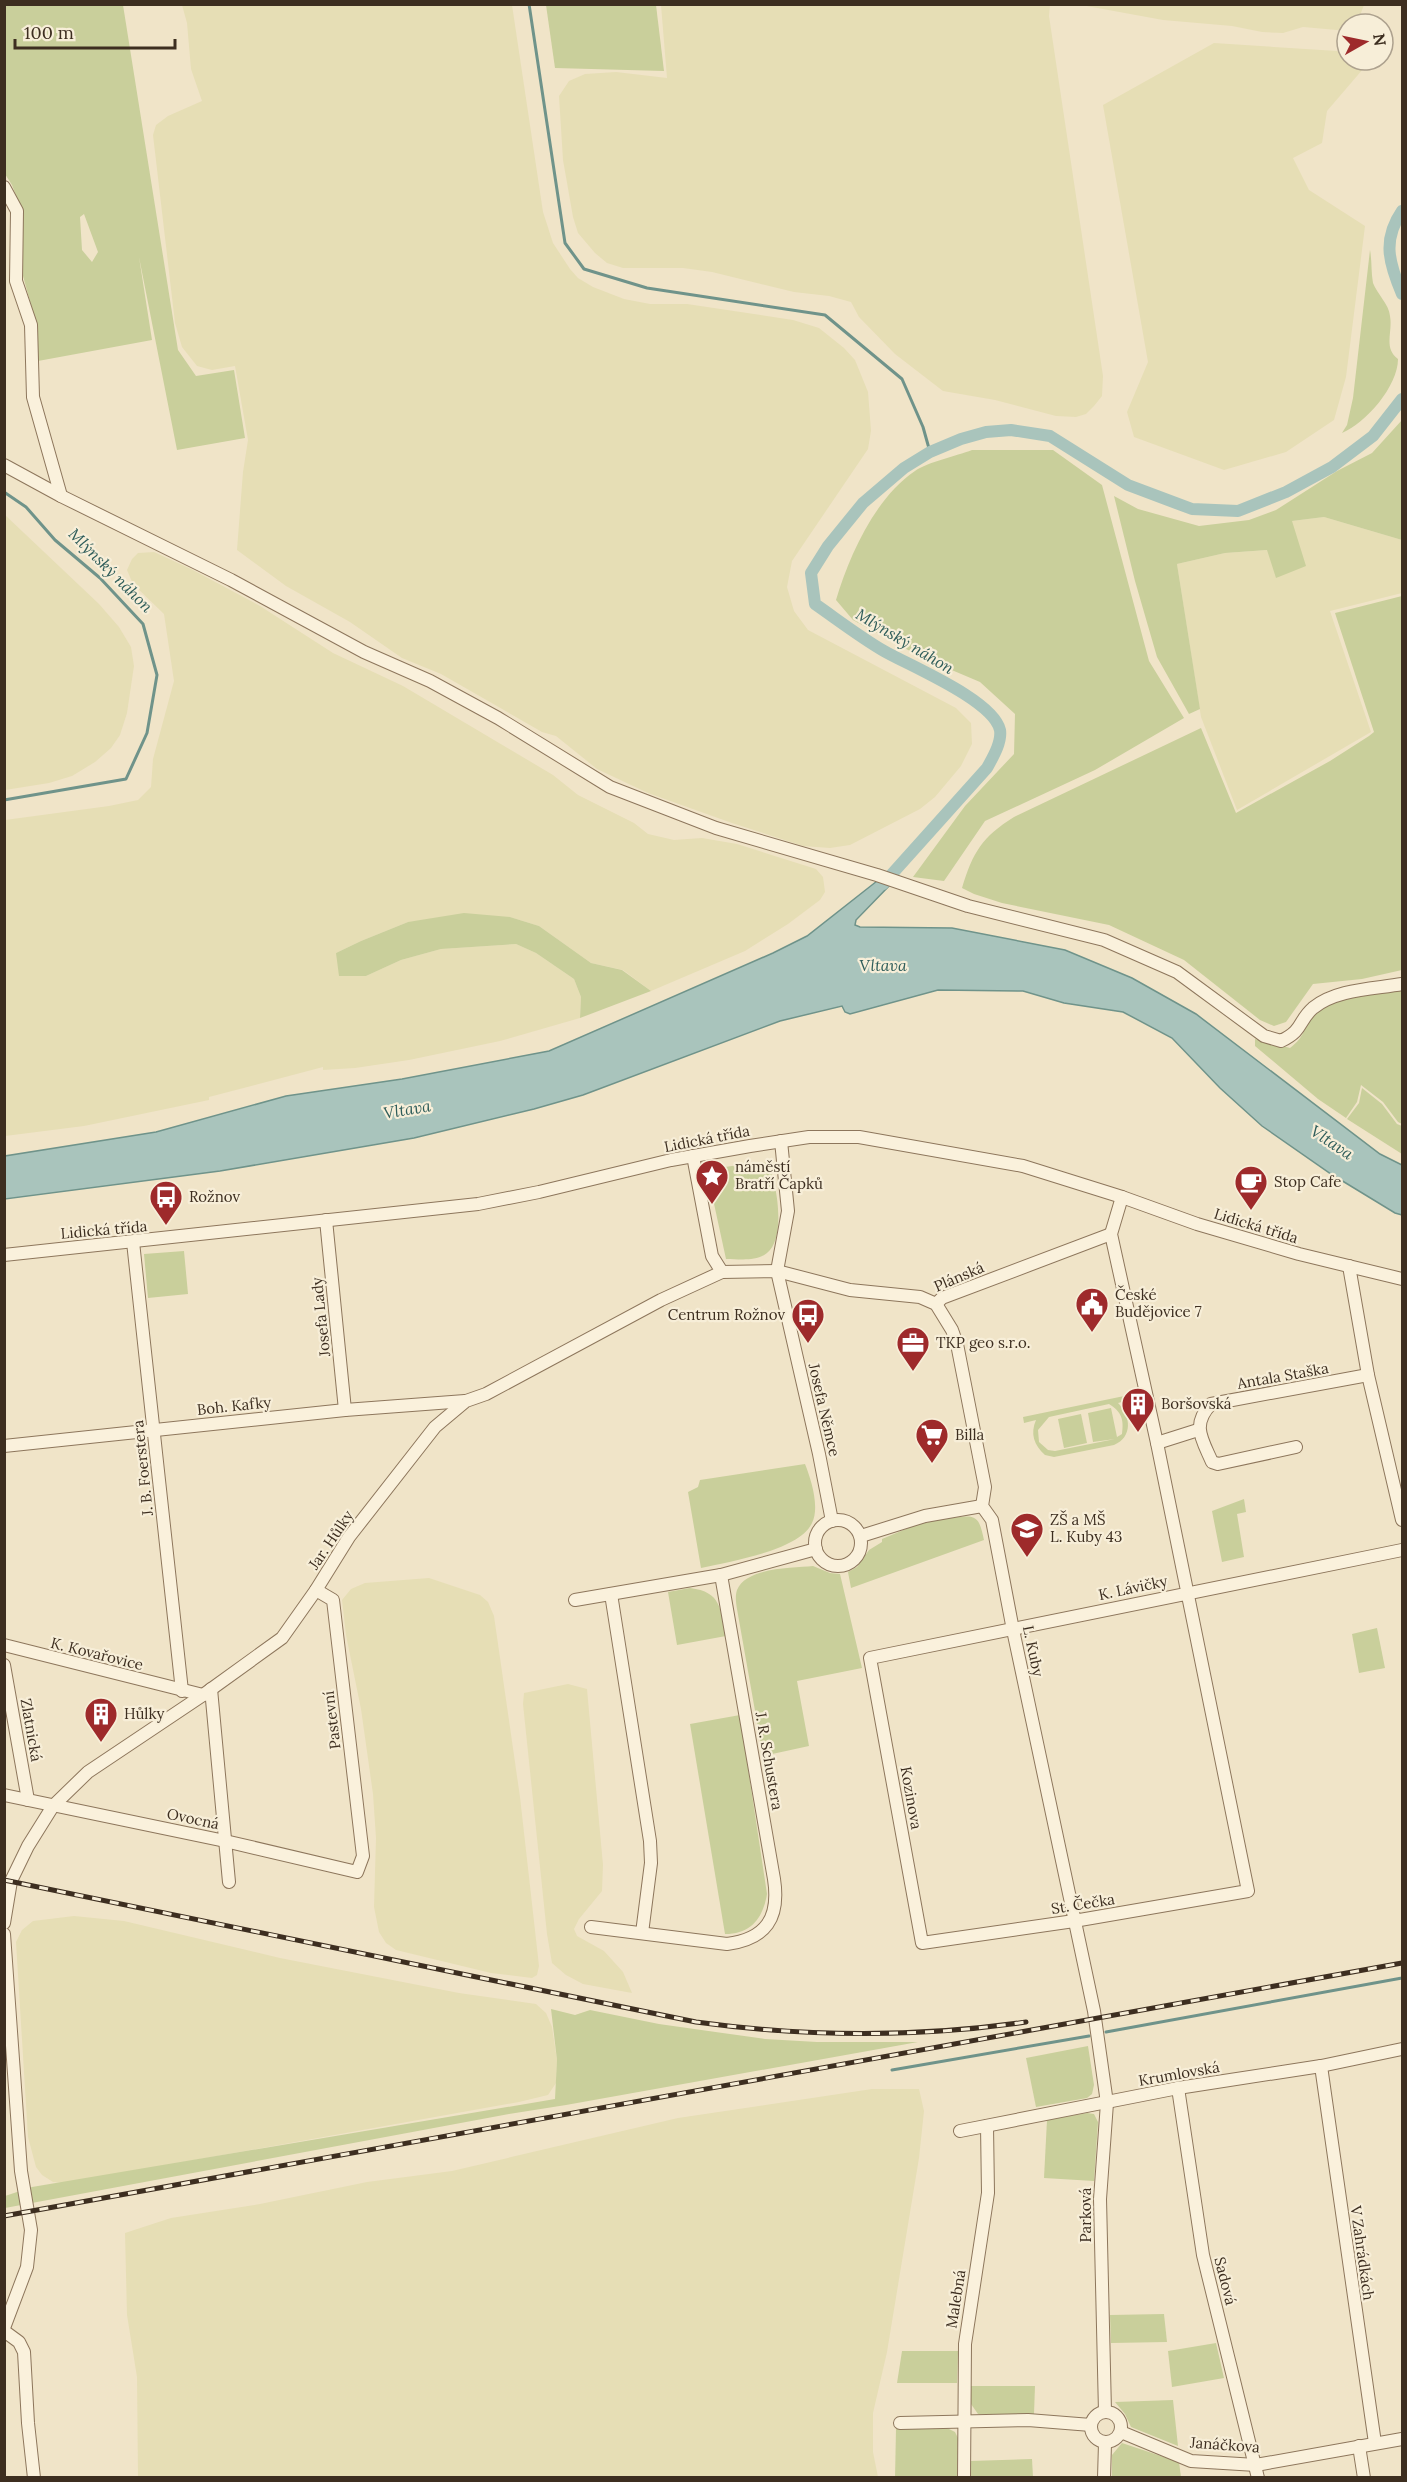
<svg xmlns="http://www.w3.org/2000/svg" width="1407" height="2482" viewBox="0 0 1407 2482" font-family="Lora,serif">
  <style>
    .farmland { fill: #e6deb5 }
    .green { fill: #c9cf9b; fill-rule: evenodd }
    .water { fill: #a9c4bc; stroke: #6f938a; stroke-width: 1.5 }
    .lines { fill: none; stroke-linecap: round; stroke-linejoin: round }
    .stream { stroke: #6f938a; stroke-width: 3 }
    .canal { stroke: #a9c4bc; stroke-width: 12 }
    .minor-casing { stroke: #8d765c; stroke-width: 14 }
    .minor { stroke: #faf1dc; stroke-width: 12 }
    .rail-casing { stroke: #3d2e20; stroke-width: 5 }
    .rail { stroke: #f7eed8; stroke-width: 3; stroke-dasharray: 9; stroke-linecap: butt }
    .labels { text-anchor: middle; stroke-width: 4.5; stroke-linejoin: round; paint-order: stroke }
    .street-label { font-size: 15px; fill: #3d2e20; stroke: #f7eed8 }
    .poi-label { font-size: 15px; fill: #3d2e20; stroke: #f7eed8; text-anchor: start }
    .water-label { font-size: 16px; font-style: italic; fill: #2f5d5a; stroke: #f7eed8 }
  </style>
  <rect width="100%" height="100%" fill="#f0e4c8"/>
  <g class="farmland">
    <path d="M182,5H512L543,212L553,243L570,269L578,278L593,287L624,299L650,304H687L793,320L819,328L844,348L855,360L868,392L871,431L868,449L792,561L787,587L794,611L808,630L956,708L971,723L972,744L961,766L935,797L920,809L850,845L830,848L803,846L732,823L648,793L597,769L556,736L542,732L441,674L402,658L350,622L286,586L237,550L243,472L248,440L235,366L212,370L197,366L182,347L175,323L153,135L156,125L168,116L202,101L191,69L187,23Z"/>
    <path d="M661,5H1050L1049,16L1103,376L1102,396L1094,406L1086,414L1076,417L1056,416L995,400L943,391L895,354L859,317L851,302L829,296L794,292L712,272L683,268H623L607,263L595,253L578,233L573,217L563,160L559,96L569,81L585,74L616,72L667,78Z"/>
    <path d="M1081,5L1364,4V5L1357,23L1347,24V28L1337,30L1303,27L1283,33L1262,32L1232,26L1163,20Z"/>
    <path d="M1214,43L1337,51L1363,69L1327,111L1322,143L1293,158L1309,190L1365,226L1346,377L1334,420L1286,452L1224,470L1134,437L1127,412L1148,362L1103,105Z"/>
    <path d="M5,515L99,604L119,627L131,647L134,666L127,713L120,735L111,748L95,762L72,776L49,783L5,790Z"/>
    <path d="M1324,517L1402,540V593L1330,611L1371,732L1237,810L1201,717L1177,564L1225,553L1268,550L1277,578L1292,521Z"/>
    <path d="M154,552L191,569L260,606L333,653L403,686L553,775L578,795L634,823L648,834L674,840L702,838L737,844L816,869L823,877L825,892L820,900L788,924L745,951L651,991L623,970L591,963L539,926L510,917L408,922L361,941L336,953L366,976L401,960L441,949L516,944L536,953L574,979L581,997L580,1018L500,1041L409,1060L355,1068L323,1070V1067L209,1097V1100L84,1126L5,1136V820L109,806L138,800L151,787L153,759L174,681L164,614L133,584L127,570L132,559L138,553Z"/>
    <path d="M429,1578L480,1595L488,1602L494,1616L520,1797L539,1966L537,1975L532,1978L491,1973L396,1950L386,1943L379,1932L374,1907L376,1838L373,1794L361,1709L346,1635L342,1600L351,1589L365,1583Z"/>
    <path d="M568,1684L587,1689L603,1865L602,1891L579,1919L574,1929L577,1936L604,1951L623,1972L632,1993L583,1984L566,1975L552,1963L547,1934L523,1704L524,1693Z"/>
    <path d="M74,1916L124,1921L280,1958L459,1993L536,2004L546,2013L552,2027L557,2060L556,2083L548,2095L519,2102L66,2183L53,2182L42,2175L36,2167L28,2137L16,1942L22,1930L33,1921Z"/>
    <path d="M872,2089H919L924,2111L919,2158L887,2352L873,2413V2452L878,2477H138L137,2377L127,2315L125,2233L171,2218L260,2204L367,2182L452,2171L678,2118Z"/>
  </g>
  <g class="green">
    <path d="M4,5H123L178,350L196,376L234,370L245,438L177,450L139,257L152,340L38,361L37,327L20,265L21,209L12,185L5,174ZM84,214L98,252L92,262L82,250L80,217Z"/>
    <path d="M546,5H656L664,71L555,68Z"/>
    <path d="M1370,250C1372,260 1371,273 1373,283C1377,294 1389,304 1390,316C1393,332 1383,348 1398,359C1398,386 1366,423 1342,433L1347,425L1353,398Z"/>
    <path d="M1402,420V540L1324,517L1292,521L1306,566L1276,578L1267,550L1225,553L1177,564L1200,709L1189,714L1157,657L1135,581L1114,496L1138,509L1199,526L1249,520L1276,510L1337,471L1372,453Z"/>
    <path d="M972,450H1053L1102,485L1149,661L1184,718L1095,770L985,821L944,881L913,877L965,806L1014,754L1015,714L980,682L921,657L853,620L836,600C849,556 875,498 915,471C928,462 956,456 972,450Z"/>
    <path d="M1402,596V970L1362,979L1313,984L1286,1022L1274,1026L1260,1020L1184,960L1109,925L1002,903L974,894L962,888C973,852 982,837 1014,817L1201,728L1236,813L1330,761L1369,736L1374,732L1335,613Z"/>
    <path d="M464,913L510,917L539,926L591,963L622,970L651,991L580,1018L581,997L574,979L536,953L516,944L441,949L401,960L366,976H339L336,953L361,941L408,922Z"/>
    <path d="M1402,987V1124L1398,1122L1383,1102L1361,1085L1357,1102L1346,1118L1318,1099L1255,1046V1039L1290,1048C1307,1035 1302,1028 1314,1015C1333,993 1375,992 1402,987Z"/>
    <path d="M1362,1088L1382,1104L1397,1124L1402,1126V1154L1347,1119L1359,1103Z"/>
    <path d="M760,1162L766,1163C778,1180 786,1239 767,1253C756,1262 739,1259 726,1259L708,1176L711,1169Z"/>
    <path d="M184,1251L188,1294L148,1298L144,1254Z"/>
    <path d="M1129,1395L1130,1400L1118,1403C1131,1416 1133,1437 1114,1445L1054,1457L1045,1455C1034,1445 1030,1434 1036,1420L1024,1423L1023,1417ZM1109,1404C1122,1412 1124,1420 1122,1434L1117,1437L1111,1408L1088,1413L1093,1442L1115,1439L1055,1451L1048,1450L1039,1442L1038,1430L1049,1417Z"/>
    <path d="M1081,1414L1087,1443L1064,1448L1058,1419Z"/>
    <path d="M805,1464C811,1479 820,1507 812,1523C799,1551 730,1561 701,1568L688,1492L698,1487L700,1480Z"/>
    <path d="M1244,1499L1246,1512L1237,1514L1244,1557L1222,1562L1212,1511Z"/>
    <path d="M953,1516V1518C977,1514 979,1517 984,1540L851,1588L848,1572L857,1567L869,1550L882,1542V1539L913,1526Z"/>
    <path d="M813,1566L830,1573L840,1574L862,1668L797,1681L809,1746L763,1756L737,1609C736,1603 735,1596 737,1590C746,1567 793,1568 813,1566Z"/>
    <path d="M690,1588C722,1592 720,1609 726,1636L677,1645L668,1592Z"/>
    <path d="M1377,1628L1385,1668L1359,1673L1352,1634Z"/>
    <path d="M740,1715L767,1894C763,1918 751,1934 725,1934L690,1724Z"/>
    <path d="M551,2009L575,2015L590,2010L659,2024L765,2039L817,2042H918L566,2105L509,2114L5,2208V2196L32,2187L555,2099L557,2060Z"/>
    <path d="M1088,2046L1094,2085L1092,2094L1087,2098L1036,2107L1026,2058Z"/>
    <path d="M1087,2113L1094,2114L1098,2122L1094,2181L1044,2178L1047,2120Z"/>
    <path d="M1164,2314L1167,2342L1111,2343L1110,2315Z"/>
    <path d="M1216,2343L1224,2378L1172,2387L1168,2351Z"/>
    <path d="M902,2351H958L957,2383H897Z"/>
    <path d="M971,2386H1035L1034,2414H978L971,2404Z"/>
    <path d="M1173,2400L1178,2446L1131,2427L1125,2414L1115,2402Z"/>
    <path d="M947,2428L955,2432L958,2438L957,2477L895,2478L896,2429Z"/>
    <path d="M1122,2443L1179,2462L1181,2477L1112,2478V2455Z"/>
    <path d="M1032,2459L1033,2477H970V2461Z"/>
  </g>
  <path class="water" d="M877,881L889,886L856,920L855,925L860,927L952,928L1065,950L1132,978L1196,1014L1380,1154L1402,1165V1215L1395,1213L1331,1174L1262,1126L1220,1088L1172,1038L1123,1012L1064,1003L1023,991L938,990L850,1014L845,1012L842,1006L780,1021L583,1095L534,1109L414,1138L220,1171L5,1199V1156L156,1132L286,1096L402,1079L549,1051L773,953L807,936Z"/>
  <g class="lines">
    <g class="stream">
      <path d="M529,4L565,243L584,269L647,288L825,315L902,379L923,427L930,452"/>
      <path d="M4,492L26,507L55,540L100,578L143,624L157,675L147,733L126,779L4,800"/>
      <path d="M1106,2032L1402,1978"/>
      <path d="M892,2070L1089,2036"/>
    </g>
    <g class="canal">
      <path d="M1402,211C1382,240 1389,263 1402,294"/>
      <path d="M883,884L987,768C993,757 1002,742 1000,730C993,700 910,666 884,651C860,637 838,620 815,604L811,573L828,546L863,503L904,468L930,452L961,439L986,432L1011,430L1050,436L1128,485L1192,509L1238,511L1286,492L1332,467L1373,436L1402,399"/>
    </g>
    <defs>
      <g id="minor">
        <path d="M4,187L17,211L16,281L31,325L33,397L61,496"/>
        <path d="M4,465L61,496L231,580L364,652L430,681L498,718L610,787L716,828L877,875L968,906L1104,940L1177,972L1264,1036L1281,1041C1304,1030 1298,1021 1313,1008C1336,989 1374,989 1402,984"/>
        <path d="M781,1141L788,1211L777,1271L819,1454L832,1521"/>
        <path d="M693,1156L712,1256L722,1272"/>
        <path d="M1122,1197L1111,1234L1157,1443L1248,1891L1074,1921L922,1943L870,1658L1402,1550"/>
        <path d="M326,1220L345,1410"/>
        <path d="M133,1242L182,1691"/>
        <path d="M4,1255L478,1204L539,1192L671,1160L750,1146L809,1137H859L1023,1166L1122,1197L1197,1224L1299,1254L1402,1279"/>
        <path d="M1349,1266L1368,1375L1402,1520"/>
        <path d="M936,1304L942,1298L1111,1234"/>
        <path d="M1157,1443L1198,1430"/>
        <path d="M4,1446L345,1410L465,1401"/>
        <path d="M1296,1447L1218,1464L1212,1462C1202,1439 1191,1425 1211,1404L1368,1375"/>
        <circle cx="838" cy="1543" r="23"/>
        <path d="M861,1536L925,1516L982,1506"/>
        <path d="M611,1594L650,1841L651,1863L642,1933"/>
        <path d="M575,1600L721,1575L816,1549"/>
        <path d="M4,1645L203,1695"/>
        <path d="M4,1665L28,1800"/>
        <path d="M211,1689L229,1882"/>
        <path d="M4,1795L225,1841L357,1872L363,1856L333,1600L316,1590"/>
        <path d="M4,1923L11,1881L28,1846L53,1806L88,1772L203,1695L282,1638L316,1590L349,1537L435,1427L466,1401L486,1394L661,1300L722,1272L777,1271L850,1290L920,1297L936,1304L952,1330L957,1344L985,1487L982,1506L992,1520L1013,1630L1094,2011L1107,2103L1100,2199L1105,2412"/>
        <path d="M591,1927L727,1944C766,1939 780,1918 774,1879L721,1575"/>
        <path d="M4,1934L21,2171L31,2230L27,2267L4,2328"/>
        <path d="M1321,2066L1375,2443"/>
        <path d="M1178,2088L1203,2255L1258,2478"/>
        <path d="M960,2131L1178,2088L1321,2066L1402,2049"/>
        <path d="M4,2331L19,2342L24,2352L28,2423L34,2478"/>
        <circle cx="1106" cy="2427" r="15"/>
        <path d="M900,2423L1028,2420L1091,2425"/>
        <path d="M1121,2432L1191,2461L1256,2465L1402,2439"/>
        <path d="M1359,2446L1364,2478"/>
        <path d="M964,2478L965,2344L988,2193L987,2126"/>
        <path d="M1104,2478L1105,2443"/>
      </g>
    </defs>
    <use href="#minor" class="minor-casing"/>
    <use href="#minor" class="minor"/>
    <defs>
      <g id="rail">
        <path d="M4,1880L696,2022C806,2037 916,2038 1026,2022"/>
        <path d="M4,2216L1402,1963"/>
      </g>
    </defs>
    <use href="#rail" class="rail-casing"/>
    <use href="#rail" class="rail"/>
  </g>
  <defs>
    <symbol id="sight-pin" viewBox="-11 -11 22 30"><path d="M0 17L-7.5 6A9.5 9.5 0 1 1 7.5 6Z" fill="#9e2a2b" stroke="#f7eed8"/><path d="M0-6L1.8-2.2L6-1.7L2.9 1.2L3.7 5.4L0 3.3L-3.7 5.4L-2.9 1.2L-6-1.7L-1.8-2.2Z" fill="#fff"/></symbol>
    <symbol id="cafe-pin" viewBox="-11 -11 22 30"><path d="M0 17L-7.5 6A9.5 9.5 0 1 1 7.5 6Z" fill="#9e2a2b" stroke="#f7eed8"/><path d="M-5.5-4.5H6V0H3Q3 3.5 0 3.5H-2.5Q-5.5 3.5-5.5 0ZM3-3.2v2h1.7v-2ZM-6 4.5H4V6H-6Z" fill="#fff"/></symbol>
    <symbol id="bus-pin" viewBox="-11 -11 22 30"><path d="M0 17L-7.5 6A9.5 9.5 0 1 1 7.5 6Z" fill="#9e2a2b" stroke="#f7eed8"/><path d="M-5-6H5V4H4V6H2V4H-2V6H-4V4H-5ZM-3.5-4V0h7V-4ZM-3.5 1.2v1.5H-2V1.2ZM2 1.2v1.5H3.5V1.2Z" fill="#fff"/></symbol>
    <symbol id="civic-pin" viewBox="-11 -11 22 30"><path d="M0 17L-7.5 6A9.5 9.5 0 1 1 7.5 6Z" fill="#9e2a2b" stroke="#f7eed8"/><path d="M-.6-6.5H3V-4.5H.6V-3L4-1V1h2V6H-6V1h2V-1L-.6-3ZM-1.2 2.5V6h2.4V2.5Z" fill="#fff"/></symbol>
    <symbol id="office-pin" viewBox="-11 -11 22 30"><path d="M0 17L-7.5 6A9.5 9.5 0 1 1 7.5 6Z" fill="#9e2a2b" stroke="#f7eed8"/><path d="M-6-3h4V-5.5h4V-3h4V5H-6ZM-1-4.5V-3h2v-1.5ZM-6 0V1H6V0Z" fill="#fff"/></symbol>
    <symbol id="building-pin" viewBox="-11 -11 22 30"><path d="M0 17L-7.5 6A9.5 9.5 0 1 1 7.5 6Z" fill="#9e2a2b" stroke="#f7eed8"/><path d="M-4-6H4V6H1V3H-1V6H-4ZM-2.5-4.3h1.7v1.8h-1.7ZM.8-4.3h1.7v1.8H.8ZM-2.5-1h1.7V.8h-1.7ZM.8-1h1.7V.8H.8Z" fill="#fff"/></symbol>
    <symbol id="supermarket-pin" viewBox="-11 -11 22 30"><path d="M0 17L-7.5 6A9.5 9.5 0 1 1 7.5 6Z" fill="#9e2a2b" stroke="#f7eed8"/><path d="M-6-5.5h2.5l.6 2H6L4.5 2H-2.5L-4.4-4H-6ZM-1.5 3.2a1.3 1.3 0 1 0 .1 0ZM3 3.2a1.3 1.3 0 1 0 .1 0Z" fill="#fff"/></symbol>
    <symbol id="school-pin" viewBox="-11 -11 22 30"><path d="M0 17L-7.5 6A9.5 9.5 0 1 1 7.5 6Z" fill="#9e2a2b" stroke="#f7eed8"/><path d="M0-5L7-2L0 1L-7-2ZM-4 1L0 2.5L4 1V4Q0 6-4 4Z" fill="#fff"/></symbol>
  </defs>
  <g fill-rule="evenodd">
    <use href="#sight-pin" x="693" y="1157" width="38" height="52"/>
    <use href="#cafe-pin" x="1232" y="1163" width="38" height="52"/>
    <use href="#bus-pin" x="147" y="1178" width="38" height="52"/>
    <use href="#civic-pin" x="1073" y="1285" width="38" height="52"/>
    <use href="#bus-pin" x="789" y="1296" width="38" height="52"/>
    <use href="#office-pin" x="894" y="1324" width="38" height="52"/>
    <use href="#building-pin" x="1119" y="1385" width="38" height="52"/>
    <use href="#supermarket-pin" x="913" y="1416" width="38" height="52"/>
    <use href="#school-pin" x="1008" y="1510" width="38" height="52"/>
    <use href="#building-pin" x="82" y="1695" width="38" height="52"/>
  </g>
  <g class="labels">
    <g class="street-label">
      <text transform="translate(707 1139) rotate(-11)" y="5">Lidická třída</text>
      <text transform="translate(1256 1226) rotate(17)" y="5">Lidická třída</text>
      <text transform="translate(104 1230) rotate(-5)" y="5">Lidická třída</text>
      <text transform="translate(959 1277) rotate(-23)" y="5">Plánská</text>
      <text transform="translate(321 1317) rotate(-96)" y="5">Josefa Lady</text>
      <text transform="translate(1283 1376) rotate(-10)" y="5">Antala Staška</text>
      <text transform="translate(234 1406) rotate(-6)" y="5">Boh. Kafky</text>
      <text transform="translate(824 1410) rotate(77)" y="5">Josefa Němce</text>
      <text transform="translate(143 1468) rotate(-96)" y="5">J. B. Foerstera</text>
      <text transform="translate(331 1540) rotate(-56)" y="5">Jar. Hůlky</text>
      <text transform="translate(1133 1588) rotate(-12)" y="5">K. Lávičky</text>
      <text transform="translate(1033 1651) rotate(78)" y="5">L. Kuby</text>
      <text transform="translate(97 1654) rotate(14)" y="5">K. Kovařovice</text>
      <text transform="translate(332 1720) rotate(-97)" y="5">Pastevní</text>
      <text transform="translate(31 1730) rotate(80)" y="5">Zlatnická</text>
      <text transform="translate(769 1761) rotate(80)" y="5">J. R. Schustera</text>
      <text transform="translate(911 1798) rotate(80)" y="5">Kozinova</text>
      <text transform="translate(193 1819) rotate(12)" y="5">Ovocná</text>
      <text transform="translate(1083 1904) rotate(-9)" y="5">St. Čečka</text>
      <text transform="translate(1179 2074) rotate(-10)" y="5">Krumlovská</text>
      <text transform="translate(1086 2215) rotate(-90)" y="5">Parková</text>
      <text transform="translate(1362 2253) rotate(82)" y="5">V Zahrádkách</text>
      <text transform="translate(1225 2281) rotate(76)" y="5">Sadová</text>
      <text transform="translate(956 2299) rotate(-81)" y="5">Malebná</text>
      <text transform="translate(1225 2445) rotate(4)" y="5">Janáčkova</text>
    </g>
    <g class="poi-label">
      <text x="735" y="1172">náměstí<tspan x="735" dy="17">Bratří Čapků</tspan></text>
      <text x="1274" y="1187">Stop Cafe</text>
      <text x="189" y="1202">Rožnov</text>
      <text x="1115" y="1300">České<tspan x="1115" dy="17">Budějovice 7</tspan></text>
      <text x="785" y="1320" text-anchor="end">Centrum Rožnov</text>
      <text x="936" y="1348">TKP geo s.r.o.</text>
      <text x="1161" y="1409">Boršovská</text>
      <text x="955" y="1440">Billa</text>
      <text x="1050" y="1525">ZŠ a MŠ<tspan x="1050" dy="17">L. Kuby 43</tspan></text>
      <text x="124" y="1719">Hůlky</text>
    </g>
    <g class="water-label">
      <text transform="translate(111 570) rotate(45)" y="6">Mlýnský náhon</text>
      <text transform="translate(905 641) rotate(31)" y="6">Mlýnský náhon</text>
      <text x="883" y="971">Vltava</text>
      <text transform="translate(407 1109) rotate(-9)" y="6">Vltava</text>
      <text transform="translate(1332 1142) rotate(34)" y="6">Vltava</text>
    </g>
  </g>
  <rect width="1407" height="2482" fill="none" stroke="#3d2e20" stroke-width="12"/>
  <g transform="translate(1365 42) rotate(81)"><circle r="28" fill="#f7eed8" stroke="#ada18e" stroke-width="1.5"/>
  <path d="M0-4.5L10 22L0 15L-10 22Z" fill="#9e2a2b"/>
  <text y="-9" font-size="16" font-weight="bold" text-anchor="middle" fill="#3d2e20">N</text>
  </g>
  <path d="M15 39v9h160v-9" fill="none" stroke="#3d2e20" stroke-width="3"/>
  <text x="24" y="39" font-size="18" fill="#3d2e20" stroke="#f7eed8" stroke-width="4.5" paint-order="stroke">100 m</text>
</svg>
